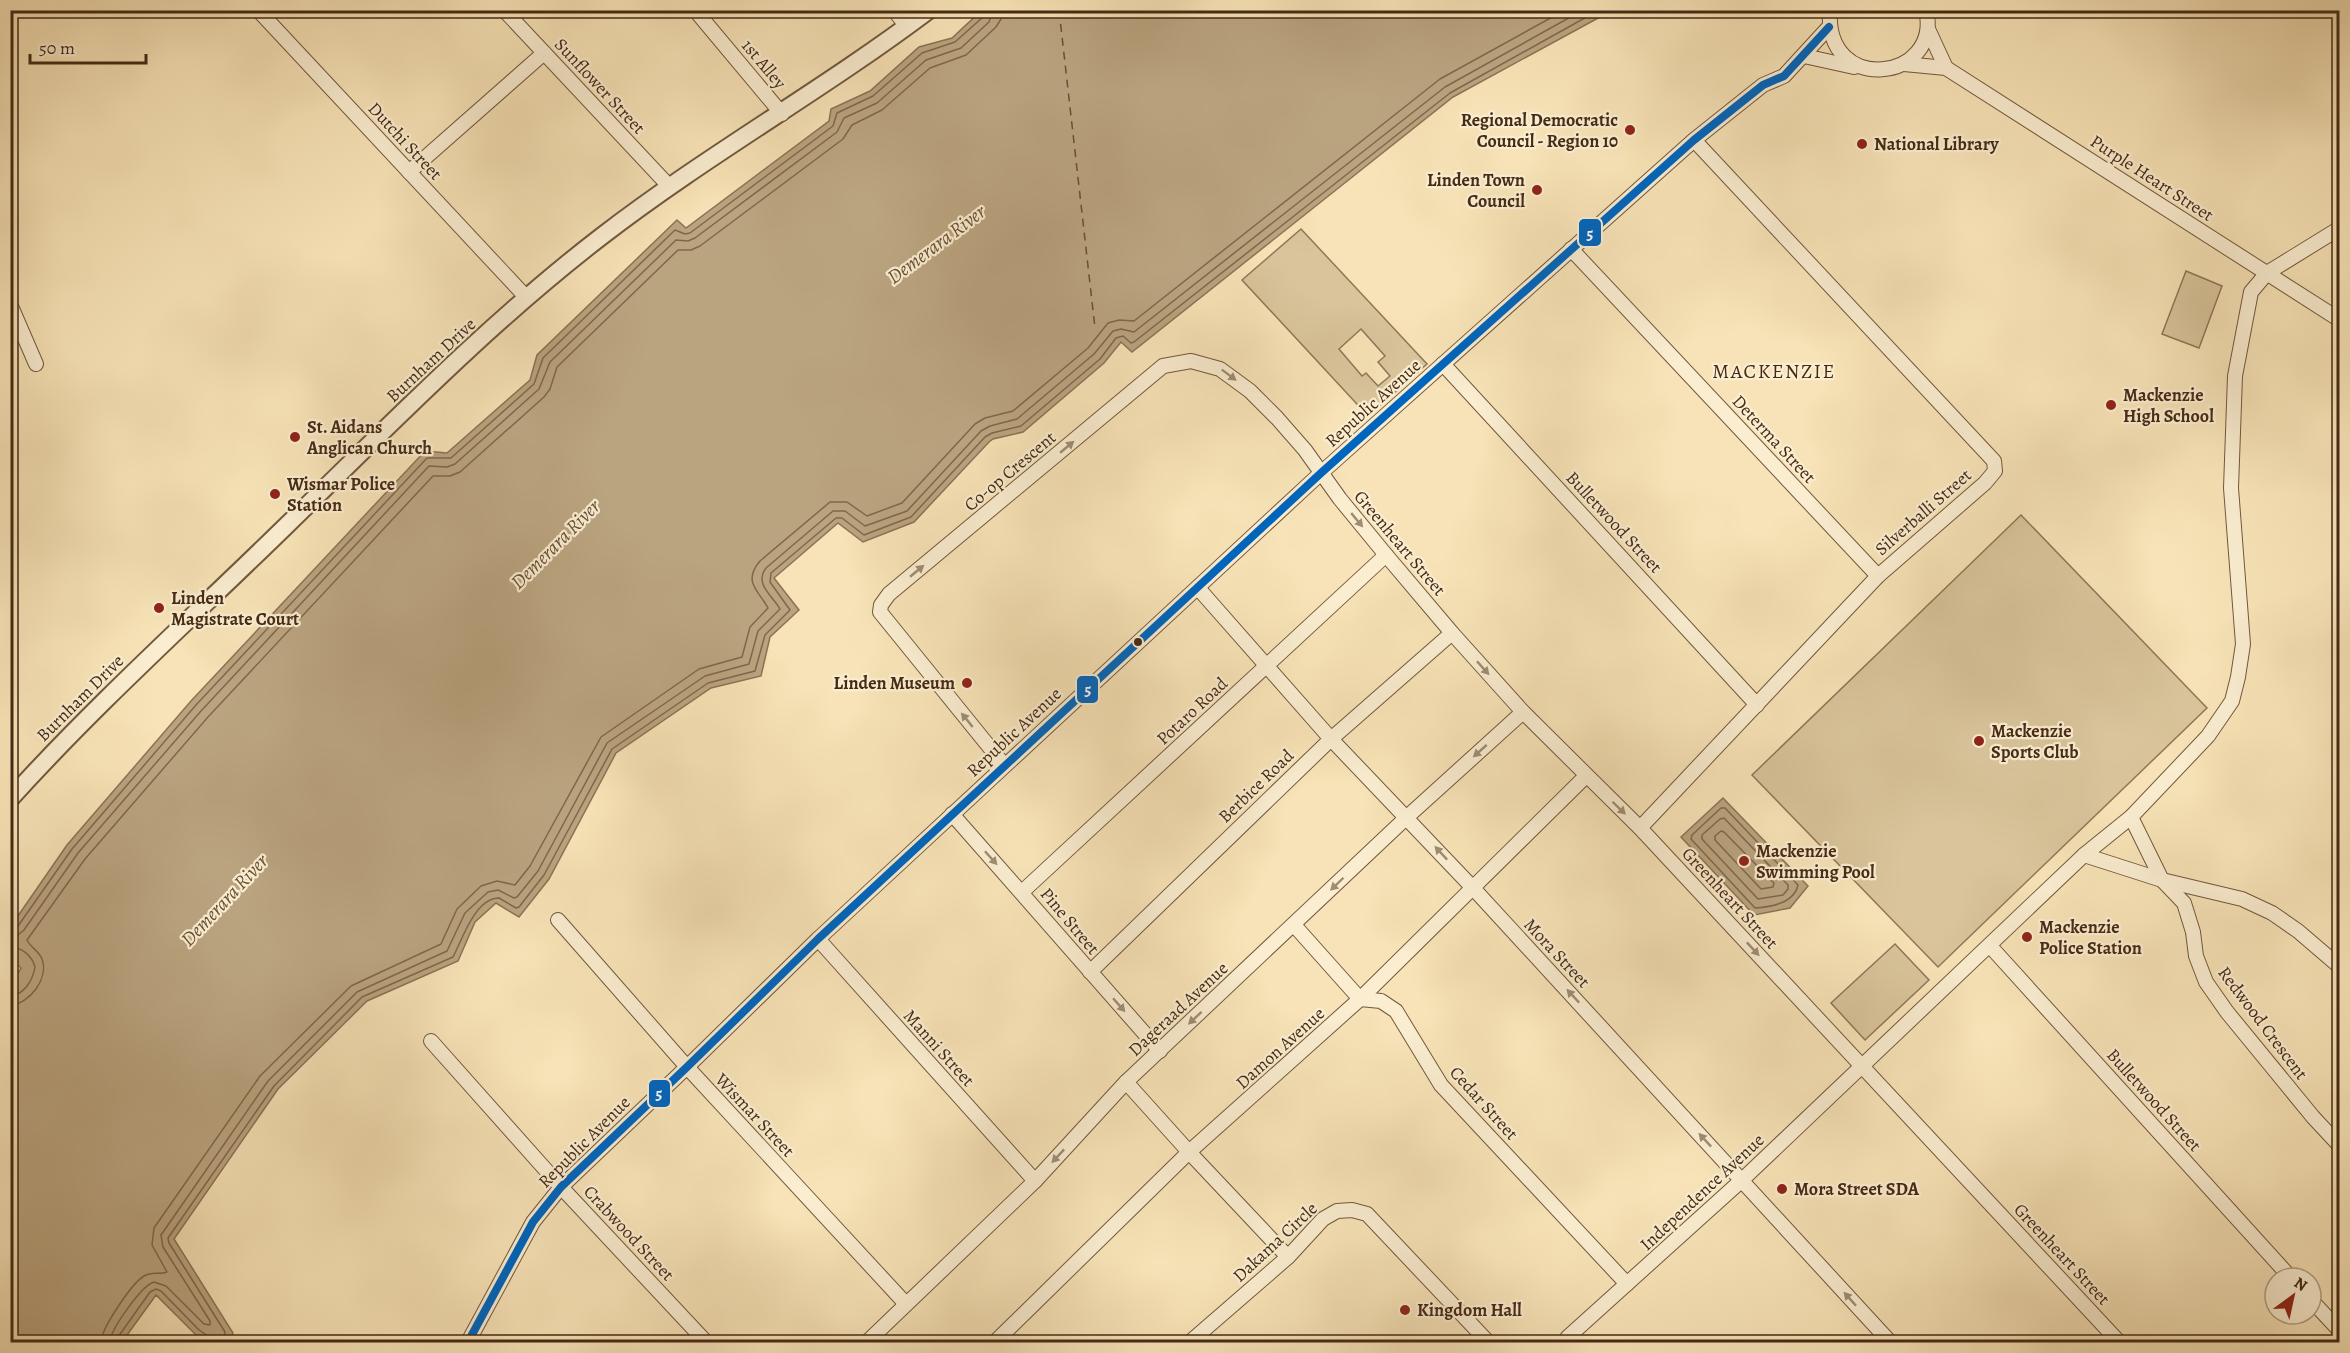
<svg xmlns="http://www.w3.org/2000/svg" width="2350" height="1353" viewBox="0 0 2350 1353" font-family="Alegreya,serif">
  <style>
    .green { fill: #d9c49b; stroke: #8f7758; stroke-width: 1.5; fill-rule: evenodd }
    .water { fill: #baa480; stroke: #8b7355; stroke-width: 1.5 }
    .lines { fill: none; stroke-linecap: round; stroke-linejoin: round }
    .shore { stroke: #80674a; stroke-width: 1.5 }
    .ferry { stroke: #684f35; stroke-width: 1.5; stroke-dasharray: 8 6; stroke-linecap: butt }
    .minor-casing { stroke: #72583e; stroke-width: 16 }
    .tertiary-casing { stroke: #72583e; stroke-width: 20 }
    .minor { stroke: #faedd0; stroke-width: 14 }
    .tertiary { stroke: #faedd0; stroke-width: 16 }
    .bus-1-casing { stroke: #faedd0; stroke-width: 12 }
    .bus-1 { stroke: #0065bd; stroke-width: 8 }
    .oneway { fill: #a08c72 }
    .poi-dot { fill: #8f2418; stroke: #faedd0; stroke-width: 2 }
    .bus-dot { fill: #452a15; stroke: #faedd0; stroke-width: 2 }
    .labels { text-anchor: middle; stroke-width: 4.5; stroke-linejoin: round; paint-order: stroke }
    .street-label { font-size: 18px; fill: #452a15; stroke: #faedd0 }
    .poi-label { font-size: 18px; font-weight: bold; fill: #452a15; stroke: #faedd0; text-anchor: start }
    .water-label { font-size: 20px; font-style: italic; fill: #684f35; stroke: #faedd0 }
    .neighbourhood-label { font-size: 20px; letter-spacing: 1.5px; fill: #452a15; stroke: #faedd0 }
    .line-badge { stroke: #faedd0; stroke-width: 2 }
    .badge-label { font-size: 16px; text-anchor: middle; font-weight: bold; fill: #fff }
  </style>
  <rect width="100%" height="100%" fill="#f7e3b7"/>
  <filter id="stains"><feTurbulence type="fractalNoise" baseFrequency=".00333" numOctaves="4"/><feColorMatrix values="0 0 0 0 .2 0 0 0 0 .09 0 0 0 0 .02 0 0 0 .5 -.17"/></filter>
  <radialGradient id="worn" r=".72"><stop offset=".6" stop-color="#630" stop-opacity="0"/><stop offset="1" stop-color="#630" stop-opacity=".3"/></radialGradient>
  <g class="green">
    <path d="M1301,229L1427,364L1368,416L1242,280ZM1361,329L1385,356L1378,362L1390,376L1378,386L1366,373L1362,376L1339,349Z"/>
    <path d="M2186,271L2222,286L2199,348L2162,334Z"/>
    <path d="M2021,515L2207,708L1938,967L1752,775Z"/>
    <path d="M1895,944L1929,980L1865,1040L1831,1003Z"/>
  </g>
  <g class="water">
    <path d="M982,10L1611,11L1453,97L1132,352L1121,342L1104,363L1023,432L993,439L989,442L914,522L863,542L838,523L774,578L799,610L770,637L761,676L711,688L616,753L549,879L519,917L496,903L475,922L458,961L367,1001L278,1089L174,1239L233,1333L228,1342H208L196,1335L156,1295L122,1342H11L10,987L21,968L11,958V926L67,845L191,701L425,451L447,453L530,380L537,355L677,220L686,228L829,121L831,109L870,91L919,47L952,38Z"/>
    <path d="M1723,798L1808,886L1790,908L1754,915L1681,837Z"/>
  </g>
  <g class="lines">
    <g class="shore">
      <path d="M1721,808H1725L1798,885C1794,903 1772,907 1755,908L1691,839L1692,835Z"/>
      <path d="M1724,818L1788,885V889L1783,895L1758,899L1702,839V835L1720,819Z"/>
      <path d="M1721,831L1724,832L1774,883L1773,887L1761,889L1715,840V836Z"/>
      <path d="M10,928L18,926L72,849L196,705L427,458H451L534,384L543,358L675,230L685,234L690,233L833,126L837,113L873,96L922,53L955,42L983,17L985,10"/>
      <path d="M10,936L18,935L24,930L78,853L201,711L429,466L447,467L455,464L539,389L550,362L676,240L688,241L695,238L837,132L844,118L877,103L926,60L961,48L989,22L993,10"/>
      <path d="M10,947C22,947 32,956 35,967C33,980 24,995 10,996"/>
      <path d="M10,1005C30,1004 49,978 42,959C39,951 30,947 27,940L85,859L208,717L433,476H450L460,472L544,397L550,389L557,367L678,250H691L700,246L843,139L852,125L882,110L930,68L966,55L996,27L1001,19L1002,10"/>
      <path d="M101,1342C101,1329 132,1283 144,1276C152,1271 160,1275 167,1272L152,1245L154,1228L260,1076L351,986L441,944L457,909L481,886L497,881L515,885L530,866L601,737L699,669L742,657L750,627L768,608C759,591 742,582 760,561L830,502H847L867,516L902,503L975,424L985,418L1013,411L1088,348L1108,323L1119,320L1134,321L1440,79L1565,10"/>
      <path d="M110,1342C110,1330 142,1285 154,1282L166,1286L204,1324L210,1325V1321L163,1247L161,1235L268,1081L357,992L447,951L465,913L488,892L498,890L514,898L517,897L538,871L607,743L705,676L749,664L758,631L780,609C772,595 754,584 766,568L833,511H845L865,526L907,511L981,431L990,426L1017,419L1094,354L1113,331L1121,329L1134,332L1445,87L1583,10"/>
      <path d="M117,1342L118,1337L150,1292L156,1289L161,1291L199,1330L208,1336L210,1342"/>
      <path d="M223,1342L225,1332L169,1243L168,1238L274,1086L362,997L453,957C462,940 475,898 499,898L516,908L519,907L544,875L612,749L708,683L755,671L765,635L790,610L770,582L771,573L836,518H842L864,535L911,517L985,437L992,433L1021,426L1100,359L1116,338L1123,336L1131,343L1134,342L1450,93L1599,10"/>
    </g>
    <path class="ferry" d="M1059,10L1095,328"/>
    <defs>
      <g id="minor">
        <path d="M258,10L526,297"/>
        <path d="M504,10L669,186"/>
        <path d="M695,10L782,114"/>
        <path d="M894,10L907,27"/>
        <path d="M1830,10C1824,97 1943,81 1926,10"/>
        <path d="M1928,29L1946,68"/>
        <path d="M1804,56L1854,67"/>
        <path d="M1904,64L1946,68L2340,320"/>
        <path d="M409,172L544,53"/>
        <path d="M1571,249L1878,576"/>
        <path d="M10,304L36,364"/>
        <path d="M1443,364L1757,705"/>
        <path d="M1198,588L1331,739L1473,888L1890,1342"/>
        <path d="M1004,765L880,612L881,605L889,594L1163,366L1191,361L1220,369L1250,391L1277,418L1305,450L1340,499L1386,555L1452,633L1523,712L1640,828L2119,1342"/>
        <path d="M952,814L1160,1051"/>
        <path d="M2131,817L2162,880L2184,903L2193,932L2196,956L2206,982L2227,1012L2313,1117L2340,1146"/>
        <path d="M1640,828L1878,576L1985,483L1995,471L1994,461L1694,140"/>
        <path d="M2084,855L2162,880L2242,899L2272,913L2298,931L2340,967"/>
        <path d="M1022,892L1386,555"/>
        <path d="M558,920L687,1067L906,1304"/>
        <path d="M1294,925L1360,999L1381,1001L1396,1011L1441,1085L1627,1284"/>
        <path d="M818,939L1035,1181"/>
        <path d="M1990,946L2291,1278"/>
        <path d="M1090,972L1331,739L1452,633"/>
        <path d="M431,1041L561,1187L706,1342"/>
        <path d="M1126,1082L1189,1152L1288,1257"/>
        <path d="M2311,1300L2340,1331"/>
        <path d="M468,1342L533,1222L561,1187L687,1067L818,939L1321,473L1694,140L1763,85L1784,76L1829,27"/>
        <path d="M867,1342L1035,1181L1126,1082L1407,817L1523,712"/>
        <path d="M995,1342L1189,1152L1360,999L1586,776"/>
        <path d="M1190,1342L1288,1257L1323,1219L1337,1211L1352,1210L1367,1214L1488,1342"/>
        <path d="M1564,1342L1568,1337L1742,1180L2084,855L2131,817L2208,736L2232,701L2238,677L2243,644L2231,488L2235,376L2251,292L2267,273L2340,228"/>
      </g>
      <path id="tertiary" d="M10,799C98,702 195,615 288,524C390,425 490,322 602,236C707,155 823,90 929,10"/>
    </defs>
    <use href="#minor" class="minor-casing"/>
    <use href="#tertiary" class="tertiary-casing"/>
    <use href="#minor" class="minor"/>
    <use href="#tertiary" class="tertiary"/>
    <defs>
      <path id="bus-1" d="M468,1342L533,1222L561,1187L687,1067L818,939L1321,473L1694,140L1763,85L1784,76L1829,27"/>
    </defs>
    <use href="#bus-1" class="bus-1-casing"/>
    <use href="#bus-1" class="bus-1"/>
  </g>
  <defs><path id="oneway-solid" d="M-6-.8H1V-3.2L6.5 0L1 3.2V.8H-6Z" transform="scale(1.5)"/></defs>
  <g class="oneway">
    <use href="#oneway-solid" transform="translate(1229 375) rotate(37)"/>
    <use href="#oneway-solid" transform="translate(1067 447) rotate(-40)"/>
    <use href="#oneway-solid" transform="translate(1357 520) rotate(50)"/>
    <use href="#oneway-solid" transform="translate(917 571) rotate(-40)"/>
    <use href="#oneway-solid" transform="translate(1483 668) rotate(48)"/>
    <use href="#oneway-solid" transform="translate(967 720) rotate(-129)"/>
    <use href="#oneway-solid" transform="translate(1480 751) rotate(138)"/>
    <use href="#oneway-solid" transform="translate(1619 808) rotate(44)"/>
    <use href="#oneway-solid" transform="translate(1441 853) rotate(-133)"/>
    <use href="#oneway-solid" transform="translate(991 858) rotate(48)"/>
    <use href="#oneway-solid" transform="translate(1337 884) rotate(136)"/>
    <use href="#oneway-solid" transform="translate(1753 949) rotate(47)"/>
    <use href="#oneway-solid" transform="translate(1573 996) rotate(-133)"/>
    <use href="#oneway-solid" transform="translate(1119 1005) rotate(49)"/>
    <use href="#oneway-solid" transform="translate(1195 1018) rotate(137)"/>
    <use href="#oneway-solid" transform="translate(1705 1140) rotate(-133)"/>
    <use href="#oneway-solid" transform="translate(1058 1156) rotate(133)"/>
    <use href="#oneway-solid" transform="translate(1850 1299) rotate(-132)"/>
  </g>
  <g class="poi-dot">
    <circle cx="1630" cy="130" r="6"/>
    <circle cx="1862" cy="144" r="6"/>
    <circle cx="1537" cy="190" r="6"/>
    <circle cx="2111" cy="405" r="6"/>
    <circle cx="295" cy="437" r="6"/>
    <circle cx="275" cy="494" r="6"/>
    <circle cx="159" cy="608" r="6"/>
    <circle cx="967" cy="683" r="6"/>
    <circle cx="1979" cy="741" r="6"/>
    <circle cx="1744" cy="861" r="6"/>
    <circle cx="2027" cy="937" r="6"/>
    <circle cx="1782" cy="1189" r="6"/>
    <circle cx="1405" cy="1310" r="6"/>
  </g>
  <circle class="bus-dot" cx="1138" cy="642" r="5"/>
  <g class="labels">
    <g class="street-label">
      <text transform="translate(764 64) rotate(50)" y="6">1st Alley</text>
      <text transform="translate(600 86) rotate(47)" y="6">Sunflower Street</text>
      <text transform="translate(405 141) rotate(47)" y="6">Dutchi Street</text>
      <text transform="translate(2152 178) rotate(33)" y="6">Purple Heart Street</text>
      <text transform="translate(431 360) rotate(-43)" y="6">Burnham Drive</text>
      <text transform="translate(1373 403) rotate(-42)" y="6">Republic Avenue</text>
      <text transform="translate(1774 439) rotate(47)" y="6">Determa Street</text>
      <text transform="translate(1010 471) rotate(-40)" y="6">Co-op Crescent</text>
      <text transform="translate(1923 512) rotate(-41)" y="6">Silverballi Street</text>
      <text transform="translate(1614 522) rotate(47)" y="6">Bulletwood Street</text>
      <text transform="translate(1400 543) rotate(50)" y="6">Greenheart Street</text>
      <text transform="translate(80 698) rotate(-45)" y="6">Burnham Drive</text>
      <text transform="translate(1192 711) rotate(-43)" y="6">Potaro Road</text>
      <text transform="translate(1014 732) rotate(-43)" y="6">Republic Avenue</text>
      <text transform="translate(1256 786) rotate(-44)" y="6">Berbice Road</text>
      <text transform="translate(1730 898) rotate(47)" y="6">Greenheart Street</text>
      <text transform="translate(1070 921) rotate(50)" y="6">Pine Street</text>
      <text transform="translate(1557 953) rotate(47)" y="6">Mora Street</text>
      <text transform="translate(1178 1009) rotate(-43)" y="6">Dageraad Avenue</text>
      <text transform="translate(2263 1023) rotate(53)" y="6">Redwood Crescent</text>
      <text transform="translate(939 1048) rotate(48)" y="6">Manni Street</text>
      <text transform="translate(1280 1048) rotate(-42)" y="6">Damon Avenue</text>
      <text transform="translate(2154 1100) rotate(48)" y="6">Bulletwood Street</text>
      <text transform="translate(1484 1103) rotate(48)" y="6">Cedar Street</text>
      <text transform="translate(755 1115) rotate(47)" y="6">Wismar Street</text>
      <text transform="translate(584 1142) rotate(-45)" y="6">Republic Avenue</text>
      <text transform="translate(1702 1192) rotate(-43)" y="6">Independence Avenue</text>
      <text transform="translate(629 1233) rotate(47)" y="6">Crabwood Street</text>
      <text transform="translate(1275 1242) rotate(-43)" y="6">Dakama Circle</text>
      <text transform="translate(2062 1254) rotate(47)" y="6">Greenheart Street</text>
    </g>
    <g class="poi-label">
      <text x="1618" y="126" text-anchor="end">Regional Democratic<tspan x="1618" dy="21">Council - Region 10</tspan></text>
      <text x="1874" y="150">National Library</text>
      <text x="1525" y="186" text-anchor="end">Linden Town<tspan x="1525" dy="21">Council</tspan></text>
      <text x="2123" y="401">Mackenzie<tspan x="2123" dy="21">High School</tspan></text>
      <text x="307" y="433">St. Aidans<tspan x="307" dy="21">Anglican Church</tspan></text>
      <text x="287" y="490">Wismar Police<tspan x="287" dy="21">Station</tspan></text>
      <text x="171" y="604">Linden<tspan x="171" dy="21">Magistrate Court</tspan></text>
      <text x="955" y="689" text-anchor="end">Linden Museum</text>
      <text x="1991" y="737">Mackenzie<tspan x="1991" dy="21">Sports Club</tspan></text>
      <text x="1756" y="857">Mackenzie<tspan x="1756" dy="21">Swimming Pool</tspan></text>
      <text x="2039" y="933">Mackenzie<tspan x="2039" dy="21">Police Station</tspan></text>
      <text x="1794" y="1195">Mora Street SDA</text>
      <text x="1417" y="1316">Kingdom Hall</text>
    </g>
    <g class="water-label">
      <text transform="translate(936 244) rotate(-37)" y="7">Demerara River</text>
      <text transform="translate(555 544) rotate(-45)" y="7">Demerara River</text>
      <text transform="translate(224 900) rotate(-47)" y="7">Demerara River</text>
    </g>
    <g class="neighbourhood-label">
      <text x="1774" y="378">MACKENZIE</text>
    </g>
  </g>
  <g class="line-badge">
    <rect x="1578" y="218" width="24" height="29" rx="6" fill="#0065bd"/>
    <rect x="1076" y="675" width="23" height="29" rx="6" fill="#0065bd"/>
    <rect x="648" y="1079" width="23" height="29" rx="6" fill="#0065bd"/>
  </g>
  <g class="badge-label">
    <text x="1590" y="239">5</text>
    <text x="1088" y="695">5</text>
    <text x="659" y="1099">5</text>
  </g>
  <rect width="2350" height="1353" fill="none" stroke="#f7e3b7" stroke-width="36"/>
  <rect x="12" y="12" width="2326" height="1329" fill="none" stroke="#452a15" stroke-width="3"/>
  <rect x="18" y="18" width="2314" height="1317" fill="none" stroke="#452a15" stroke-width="1.5"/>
  <g transform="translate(2293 1296) rotate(33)"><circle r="28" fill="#faedd0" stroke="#b29f85" stroke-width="1.5"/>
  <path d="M0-4.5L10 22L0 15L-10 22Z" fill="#8f2418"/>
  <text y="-9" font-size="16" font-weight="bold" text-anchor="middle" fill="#452a15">N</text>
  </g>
  <path d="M30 54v9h116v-9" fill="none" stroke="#452a15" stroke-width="3"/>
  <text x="39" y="54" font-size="18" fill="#452a15" stroke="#faedd0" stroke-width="4.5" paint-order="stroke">50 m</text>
  <rect width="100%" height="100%" filter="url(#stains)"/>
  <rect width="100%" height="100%" fill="url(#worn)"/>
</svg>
